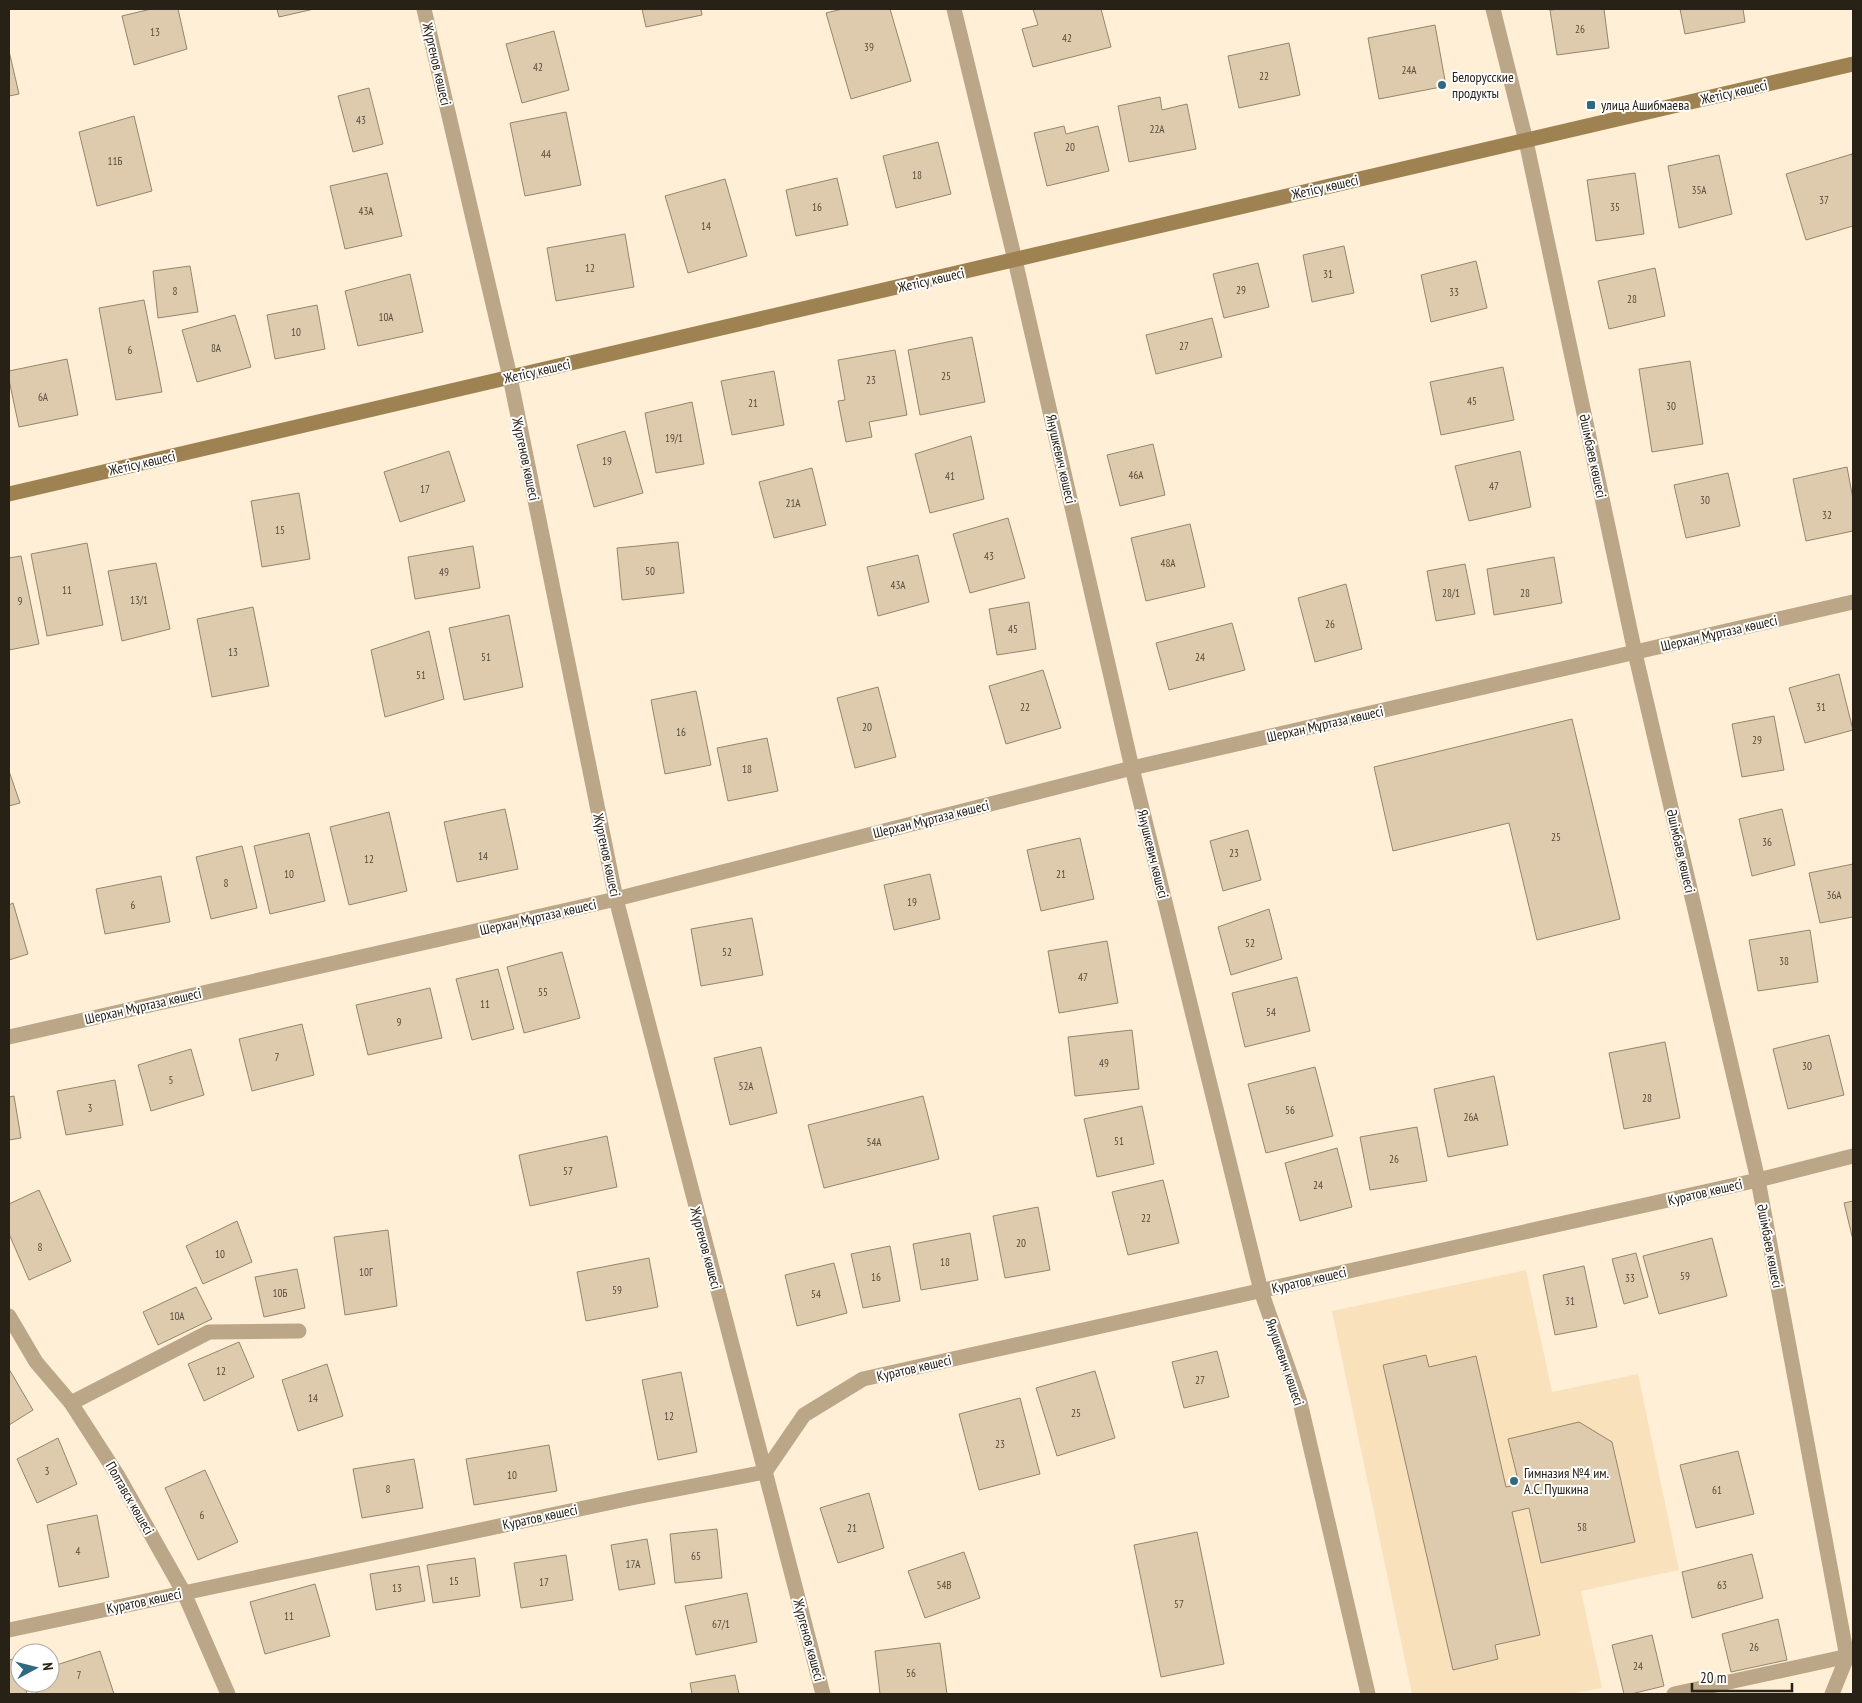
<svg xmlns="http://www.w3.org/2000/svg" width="1862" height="1703" viewBox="0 0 1862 1703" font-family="'PT Sans Narrow',sans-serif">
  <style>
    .built { fill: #f9e1bc }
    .building { fill: #decbad; stroke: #968569 }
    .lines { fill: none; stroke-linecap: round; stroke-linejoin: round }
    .minor { stroke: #bba787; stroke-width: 15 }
    .secondary { stroke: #9f8252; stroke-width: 15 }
    .poi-dot { fill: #2f6982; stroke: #fff; stroke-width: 2 }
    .labels { text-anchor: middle; stroke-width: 4; stroke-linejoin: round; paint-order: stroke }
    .number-label { font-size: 11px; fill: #564c3c }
    .street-label { font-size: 14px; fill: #282116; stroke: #fff }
    .poi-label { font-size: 14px; fill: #282116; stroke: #fff; text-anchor: start }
  </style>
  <rect width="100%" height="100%" fill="#feefd6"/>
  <path class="built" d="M1526,1270L1552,1392L1638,1374L1679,1570L1581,1591L1602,1688L1570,1694H1412L1332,1311Z"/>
  <g class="building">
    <path d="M151,9H178L187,49L134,65L122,16Z"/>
    <path d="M277,9H314L279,17Z"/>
    <path d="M642,9H701L702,15L646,27Z"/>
    <path d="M842,9H890L911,81L851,99L826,13Z"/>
    <path d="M1033,9H1101L1111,47L1033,67L1022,29L1038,25Z"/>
    <path d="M1560,9H1604L1609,48L1557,55L1550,10Z"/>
    <path d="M1680,9H1743L1745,22L1685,34Z"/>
    <path d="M1435,25L1446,86L1379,99L1368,38Z"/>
    <path d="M554,31L569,90L522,103L506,44Z"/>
    <path d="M1289,43L1300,95L1239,108L1228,56Z"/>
    <path d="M9,51L19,94L9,96Z"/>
    <path d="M369,88L383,144L353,152L338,96Z"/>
    <path d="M1160,97L1162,110L1187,104L1196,149L1129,162L1118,106Z"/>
    <path d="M566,112L581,185L525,196L510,123Z"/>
    <path d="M134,116L152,191L97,206L79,132Z"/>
    <path d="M1064,126L1066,134L1098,126L1109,171L1047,186L1034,133Z"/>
    <path d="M938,142L951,194L896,208L883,156Z"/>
    <path d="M1852,154L1853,160V226L1806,240L1786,174Z"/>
    <path d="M1719,155L1732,214L1679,228L1668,166Z"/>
    <path d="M387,173L402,236L345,249L330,186Z"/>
    <path d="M1635,173L1644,234L1596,241L1587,180Z"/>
    <path d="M837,178L848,225L796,236L786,190Z"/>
    <path d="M725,179L747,256L688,273L665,196Z"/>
    <path d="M625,234L634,287L556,301L547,248Z"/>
    <path d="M1344,246L1354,293L1312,302L1303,255Z"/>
    <path d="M1476,261L1487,308L1431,322L1421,275Z"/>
    <path d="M1258,263L1269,307L1224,318L1213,274Z"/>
    <path d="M190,266L198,312L158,318L153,271Z"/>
    <path d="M1655,268L1665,316L1609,329L1598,281Z"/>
    <path d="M410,274L423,332L358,346L345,291Z"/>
    <path d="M144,300L162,392L116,400L99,308Z"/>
    <path d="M317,305L325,349L275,359L267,315Z"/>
    <path d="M235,315L251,367L197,382L182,330Z"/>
    <path d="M1212,318L1222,357L1156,374L1146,335Z"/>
    <path d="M972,337L985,402L920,415L908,350Z"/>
    <path d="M895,350L907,415L869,422L872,437L846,442L838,401L845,400L838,360Z"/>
    <path d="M67,359L78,415L19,427L9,380V371Z"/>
    <path d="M1690,361L1703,444L1652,452L1639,369Z"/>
    <path d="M1503,367L1514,420L1441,435L1430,382Z"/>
    <path d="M774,371L784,425L732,435L721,381Z"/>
    <path d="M692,402L704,464L656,473L645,413Z"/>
    <path d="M625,431L643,493L594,507L577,445Z"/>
    <path d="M971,436L984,499L930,513L915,454Z"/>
    <path d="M1153,444L1165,495L1120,506L1107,455Z"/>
    <path d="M449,451L465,501L400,522L384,472Z"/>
    <path d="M1520,451L1531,507L1469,521L1455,466Z"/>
    <path d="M1847,467L1853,499V531L1806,541L1793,479Z"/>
    <path d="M812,468L826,525L774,538L759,482Z"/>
    <path d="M1728,473L1740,526L1686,538L1674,485Z"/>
    <path d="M299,493L310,559L262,567L251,501Z"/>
    <path d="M1008,518L1025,578L970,593L953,534Z"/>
    <path d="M1190,524L1205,587L1146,601L1131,538Z"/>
    <path d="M678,542L684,593L622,600L617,548Z"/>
    <path d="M87,543L103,625L47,636L31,554Z"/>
    <path d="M473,546L480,588L415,599L408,557Z"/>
    <path d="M918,555L929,602L878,616L867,567Z"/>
    <path d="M21,556L39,644L9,650V558Z"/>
    <path d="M1554,557L1562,603L1494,615L1487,569Z"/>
    <path d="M156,563L170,629L122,641L108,571Z"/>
    <path d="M1465,564L1475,614L1436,621L1427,571Z"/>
    <path d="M1346,584L1362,649L1315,662L1298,598Z"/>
    <path d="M1029,602L1036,649L997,655L989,609Z"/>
    <path d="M253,607L269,686L212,697L197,619Z"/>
    <path d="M509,615L523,687L464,700L449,628Z"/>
    <path d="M1232,623L1245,670L1169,690L1156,643Z"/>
    <path d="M429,631L444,699L385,717L371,650Z"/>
    <path d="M1043,670L1061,728L1006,744L989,686Z"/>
    <path d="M1839,674L1853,730L1805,743L1789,688Z"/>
    <path d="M878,687L896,757L855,768L837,698Z"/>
    <path d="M696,691L711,765L665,774L651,700Z"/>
    <path d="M1774,716L1784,770L1742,777L1732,724Z"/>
    <path d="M1572,719L1620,919L1537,940L1509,823L1393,851L1374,767Z"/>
    <path d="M767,738L778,791L728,801L717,748Z"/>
    <path d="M9,771L20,803L9,806Z"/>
    <path d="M505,809L518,869L457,882L444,822Z"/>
    <path d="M1782,809L1795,865L1752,876L1739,819Z"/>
    <path d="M389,812L407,891L349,905L330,827Z"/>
    <path d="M1248,830L1261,880L1223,891L1210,841Z"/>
    <path d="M309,833L325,901L270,914L254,846Z"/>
    <path d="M1080,838L1094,899L1041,911L1027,850Z"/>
    <path d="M242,846L257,908L211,919L196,857Z"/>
    <path d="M1853,864V917L1820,923L1809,873Z"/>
    <path d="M930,874L940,919L894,930L884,885Z"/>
    <path d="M161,876L170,922L105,934L96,889Z"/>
    <path d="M13,903L28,954L9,960V905Z"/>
    <path d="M1269,909L1282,959L1231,975L1218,927Z"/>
    <path d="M752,918L763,975L701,986L691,929Z"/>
    <path d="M1810,930L1818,982L1758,991L1749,940Z"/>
    <path d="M1107,941L1118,1003L1059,1013L1048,951Z"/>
    <path d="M562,952L580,1018L524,1033L507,967Z"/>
    <path d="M498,969L514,1029L472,1040L456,979Z"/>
    <path d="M1297,977L1310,1031L1245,1047L1232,993Z"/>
    <path d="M430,988L442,1038L368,1055L356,1005Z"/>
    <path d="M302,1024L314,1075L252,1091L239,1039Z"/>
    <path d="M1132,1030L1139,1089L1075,1096L1068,1037Z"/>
    <path d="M1829,1035L1844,1095L1788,1109L1773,1049Z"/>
    <path d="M1665,1042L1680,1118L1624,1129L1609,1053Z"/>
    <path d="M761,1047L777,1113L730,1125L714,1058Z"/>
    <path d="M191,1049L204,1095L151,1111L138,1065Z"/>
    <path d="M1315,1067L1333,1136L1266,1153L1248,1084Z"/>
    <path d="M1494,1076L1508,1145L1448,1157L1434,1089Z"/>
    <path d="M115,1080L123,1125L66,1135L57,1091Z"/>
    <path d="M14,1096L21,1138L9,1140V1097Z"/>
    <path d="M923,1096L939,1159L824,1188L808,1125Z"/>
    <path d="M1142,1106L1154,1164L1097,1177L1084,1119Z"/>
    <path d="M1417,1127L1427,1181L1370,1190L1360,1137Z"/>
    <path d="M607,1136L617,1187L530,1206L519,1155Z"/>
    <path d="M1337,1148L1352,1207L1300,1221L1285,1163Z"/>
    <path d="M1163,1180L1179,1243L1128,1255L1112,1192Z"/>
    <path d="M39,1190L71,1261L29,1280L9,1234V1204Z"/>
    <path d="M1853,1201V1240L1844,1203Z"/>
    <path d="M1038,1207L1050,1270L1005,1278L993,1216Z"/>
    <path d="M237,1221L252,1262L203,1284L186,1246Z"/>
    <path d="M388,1230L397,1306L345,1315L334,1237Z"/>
    <path d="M970,1233L978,1280L921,1290L913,1244Z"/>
    <path d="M1712,1238L1727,1296L1659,1314L1643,1256Z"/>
    <path d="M890,1246L900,1301L863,1308L851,1254Z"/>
    <path d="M1636,1253L1648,1297L1624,1304L1612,1259Z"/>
    <path d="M649,1258L658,1307L586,1321L577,1272Z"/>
    <path d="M834,1263L847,1313L797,1326L785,1275Z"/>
    <path d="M1584,1266L1597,1327L1555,1335L1543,1275Z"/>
    <path d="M297,1269L305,1308L264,1317L255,1277Z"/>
    <path d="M196,1287L212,1319L158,1345L143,1312Z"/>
    <path d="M239,1342L254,1377L204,1401L188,1364Z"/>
    <path d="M1217,1351L1229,1397L1184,1408L1172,1362Z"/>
    <path d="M1426,1355L1429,1367L1476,1356L1506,1487L1519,1484L1508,1439L1579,1422L1612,1442L1635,1542L1541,1563L1529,1508L1512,1512L1540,1635L1495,1645L1498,1659L1453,1670L1383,1365Z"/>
    <path d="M327,1364L343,1416L298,1431L282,1380Z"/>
    <path d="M9,1369L33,1410L9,1425Z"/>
    <path d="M1095,1371L1115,1438L1057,1456L1036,1388Z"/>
    <path d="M681,1372L697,1452L658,1460L642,1380Z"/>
    <path d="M1020,1398L1040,1474L979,1490L959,1414Z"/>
    <path d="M58,1438L77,1484L37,1503L17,1459Z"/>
    <path d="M549,1445L557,1491L474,1505L466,1459Z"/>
    <path d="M1738,1451L1754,1514L1696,1528L1680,1465Z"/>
    <path d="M414,1459L423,1508L362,1518L353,1469Z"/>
    <path d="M205,1470L238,1542L198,1560L165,1488Z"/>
    <path d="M869,1493L884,1548L838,1563L820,1508Z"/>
    <path d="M97,1515L109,1577L59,1587L47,1525Z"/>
    <path d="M717,1529L722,1578L675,1583L670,1534Z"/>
    <path d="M1197,1532L1224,1664L1161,1677L1134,1545Z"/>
    <path d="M647,1539L655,1584L619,1590L611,1545Z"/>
    <path d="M964,1552L980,1598L925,1618L908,1571Z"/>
    <path d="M1752,1554L1763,1598L1692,1618L1682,1572Z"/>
    <path d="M566,1555L573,1600L521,1608L514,1563Z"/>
    <path d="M475,1558L480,1596L433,1603L427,1565Z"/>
    <path d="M419,1566L425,1601L376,1610L370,1574Z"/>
    <path d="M315,1584L330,1636L265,1654L250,1602Z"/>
    <path d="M747,1593L757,1642L696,1655L685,1606Z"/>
    <path d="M1778,1619L1787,1660L1731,1672L1722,1634Z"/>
    <path d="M1652,1635L1664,1686L1631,1694H1624L1612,1645Z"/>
    <path d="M940,1643L947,1694H880L875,1651Z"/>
    <path d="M100,1651L114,1694H37L33,1683H50V1667Z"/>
    <path d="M18,1658L20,1667V1683H24L27,1694H9V1660Z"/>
    <path d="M735,1675L739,1694H692L690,1683Z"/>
  </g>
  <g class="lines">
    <g class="minor">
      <path d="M424,9L510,377L616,899L823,1694"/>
      <path d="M954,9L1015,260L1132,768L1261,1291L1300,1402L1368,1694"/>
      <path d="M1493,9L1526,141L1635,653L1758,1180L1847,1657L1832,1694"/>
      <path d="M9,1037L616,899L1132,768L1853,602"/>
      <path d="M9,1316L36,1362L71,1403L118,1476L184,1593L228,1694"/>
      <path d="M71,1403L209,1332L299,1331"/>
      <path d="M9,1630L636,1497L765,1472L804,1415L863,1379L1758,1180L1853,1156"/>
      <path d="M1674,1694L1853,1655"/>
    </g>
    <path class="secondary" d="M9,494L1853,64"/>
  </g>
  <g class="poi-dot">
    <circle cx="1442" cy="85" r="5"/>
    <rect x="1586" y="100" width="10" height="10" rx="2.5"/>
    <circle cx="1514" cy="1481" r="5"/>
  </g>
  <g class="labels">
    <g class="number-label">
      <text x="1580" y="33">26</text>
      <text x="155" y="36">13</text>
      <text x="1067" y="42">42</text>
      <text x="869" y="51">39</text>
      <text x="538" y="71">42</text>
      <text x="1409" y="74">24А</text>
      <text x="1264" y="80">22</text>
      <text x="361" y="124">43</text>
      <text x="1157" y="133">22А</text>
      <text x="1070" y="151">20</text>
      <text x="546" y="158">44</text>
      <text x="115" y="165">11Б</text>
      <text x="917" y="179">18</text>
      <text x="1699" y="194">35А</text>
      <text x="1824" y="204">37</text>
      <text x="817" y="211">16</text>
      <text x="1615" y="211">35</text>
      <text x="366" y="215">43А</text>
      <text x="706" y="230">14</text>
      <text x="590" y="272">12</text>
      <text x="1328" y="278">31</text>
      <text x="1241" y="294">29</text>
      <text x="175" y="295">8</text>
      <text x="1454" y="296">33</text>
      <text x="1632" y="303">28</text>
      <text x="386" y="321">10А</text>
      <text x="296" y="336">10</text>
      <text x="1184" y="350">27</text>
      <text x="216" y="352">8А</text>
      <text x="130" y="354">6</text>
      <text x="946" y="380">25</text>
      <text x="871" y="384">23</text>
      <text x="43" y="401">6А</text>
      <text x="1472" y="405">45</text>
      <text x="753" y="407">21</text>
      <text x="1671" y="410">30</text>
      <text x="674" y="442">19/1</text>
      <text x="607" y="465">19</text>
      <text x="1136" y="479">46А</text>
      <text x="950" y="480">41</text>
      <text x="1494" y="490">47</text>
      <text x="425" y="493">17</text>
      <text x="1705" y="504">30</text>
      <text x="793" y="507">21А</text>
      <text x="1827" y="519">32</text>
      <text x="280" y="534">15</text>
      <text x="989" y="560">43</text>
      <text x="1168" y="567">48А</text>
      <text x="650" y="575">50</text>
      <text x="444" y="576">49</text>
      <text x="898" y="589">43А</text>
      <text x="67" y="594">11</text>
      <text x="1451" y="597">28/1</text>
      <text x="1525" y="597">28</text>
      <text x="139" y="604">13/1</text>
      <text x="20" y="605">9</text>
      <text x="1330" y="628">26</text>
      <text x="1013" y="633">45</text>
      <text x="233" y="656">13</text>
      <text x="486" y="661">51</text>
      <text x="1200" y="661">24</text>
      <text x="421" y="679">51</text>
      <text x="1025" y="711">22</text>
      <text x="1821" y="711">31</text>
      <text x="867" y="731">20</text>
      <text x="681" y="736">16</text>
      <text x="1757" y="744">29</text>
      <text x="747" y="773">18</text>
      <text x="1556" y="841">25</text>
      <text x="1767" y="846">36</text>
      <text x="1234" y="857">23</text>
      <text x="483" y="860">14</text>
      <text x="369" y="863">12</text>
      <text x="289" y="878">10</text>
      <text x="1061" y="878">21</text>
      <text x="226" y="887">8</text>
      <text x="1834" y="899">36А</text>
      <text x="912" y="906">19</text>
      <text x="133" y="909">6</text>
      <text x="1250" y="947">52</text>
      <text x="727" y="956">52</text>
      <text x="1784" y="965">38</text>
      <text x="1083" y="981">47</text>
      <text x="543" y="996">55</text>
      <text x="485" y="1008">11</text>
      <text x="1271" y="1016">54</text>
      <text x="399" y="1026">9</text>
      <text x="277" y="1061">7</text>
      <text x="1104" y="1067">49</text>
      <text x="1807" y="1070">30</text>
      <text x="171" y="1084">5</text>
      <text x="746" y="1090">52А</text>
      <text x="1647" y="1102">28</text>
      <text x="90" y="1112">3</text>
      <text x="1290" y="1114">56</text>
      <text x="1471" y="1121">26А</text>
      <text x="1119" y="1145">51</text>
      <text x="874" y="1146">54А</text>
      <text x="1394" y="1163">26</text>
      <text x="568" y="1175">57</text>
      <text x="1318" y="1189">24</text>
      <text x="1146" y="1222">22</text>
      <text x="1021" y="1247">20</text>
      <text x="40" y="1251">8</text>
      <text x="220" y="1258">10</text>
      <text x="945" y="1266">18</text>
      <text x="366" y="1276">10Г</text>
      <text x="1685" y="1280">59</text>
      <text x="876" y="1281">16</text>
      <text x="1630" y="1282">33</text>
      <text x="617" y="1294">59</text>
      <text x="280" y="1297">10Б</text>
      <text x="816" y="1298">54</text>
      <text x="1570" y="1305">31</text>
      <text x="177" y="1320">10А</text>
      <text x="221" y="1375">12</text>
      <text x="1200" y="1384">27</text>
      <text x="313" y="1402">14</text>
      <text x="1076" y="1417">25</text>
      <text x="669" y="1420">12</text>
      <text x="1000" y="1448">23</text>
      <text x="47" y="1475">3</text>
      <text x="512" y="1479">10</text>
      <text x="388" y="1493">8</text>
      <text x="1717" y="1494">61</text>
      <text x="202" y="1519">6</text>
      <text x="1582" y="1531">58</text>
      <text x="852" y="1532">21</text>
      <text x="78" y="1555">4</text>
      <text x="696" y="1560">65</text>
      <text x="633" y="1568">17А</text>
      <text x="454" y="1585">15</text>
      <text x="544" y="1586">17</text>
      <text x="944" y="1589">54В</text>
      <text x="1722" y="1589">63</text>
      <text x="397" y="1592">13</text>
      <text x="1179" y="1608">57</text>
      <text x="289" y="1620">11</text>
      <text x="721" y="1628">67/1</text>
      <text x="1754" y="1651">26</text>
      <text x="1638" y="1670">24</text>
      <text x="911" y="1677">56</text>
      <text x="79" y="1679">7</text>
    </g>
    <g class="street-label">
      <text transform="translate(437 64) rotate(77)" y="5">Жүргенов көшесі</text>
      <text transform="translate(1734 92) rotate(-13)" y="5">Жетісу көшесі</text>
      <text transform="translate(1325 187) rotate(-13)" y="5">Жетісу көшесі</text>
      <text transform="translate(931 280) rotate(-13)" y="5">Жетісу көшесі</text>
      <text transform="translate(537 371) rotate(-13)" y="5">Жетісу көшесі</text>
      <text transform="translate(1593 456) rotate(78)" y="5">Әшімбаев көшесі</text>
      <text transform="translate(526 459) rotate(78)" y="5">Жүргенов көшесі</text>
      <text transform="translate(1061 459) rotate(77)" y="5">Янушкевич көшесі</text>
      <text transform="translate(142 463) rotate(-13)" y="5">Жетісу көшесі</text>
      <text transform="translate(1719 633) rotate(-13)" y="5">Шерхан Мұртаза көшесі</text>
      <text transform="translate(1325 724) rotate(-13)" y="5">Шерхан Мұртаза көшесі</text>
      <text transform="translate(931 819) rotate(-14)" y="5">Шерхан Мұртаза көшесі</text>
      <text transform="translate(1681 851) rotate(77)" y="5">Әшімбаев көшесі</text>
      <text transform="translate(1153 854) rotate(76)" y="5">Янушкевич көшесі</text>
      <text transform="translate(607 855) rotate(78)" y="5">Жүргенов көшесі</text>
      <text transform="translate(538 917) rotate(-13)" y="5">Шерхан Мұртаза көшесі</text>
      <text transform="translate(143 1006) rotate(-13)" y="5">Шерхан Мұртаза көшесі</text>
      <text transform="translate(1705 1192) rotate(-13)" y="5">Куратов көшесі</text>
      <text transform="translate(1770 1246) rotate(79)" y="5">Әшімбаев көшесі</text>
      <text transform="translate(706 1248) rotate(75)" y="5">Жүргенов көшесі</text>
      <text transform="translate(1309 1280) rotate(-13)" y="5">Куратов көшесі</text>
      <text transform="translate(1285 1362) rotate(71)" y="5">Янушкевич көшесі</text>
      <text transform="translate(914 1368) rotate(-13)" y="5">Куратов көшесі</text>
      <text transform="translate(130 1498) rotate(60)" y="5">Полтавск көшесі</text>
      <text transform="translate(540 1517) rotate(-12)" y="5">Куратов көшесі</text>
      <text transform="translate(144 1601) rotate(-12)" y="5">Куратов көшесі</text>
      <text transform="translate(809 1640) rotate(75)" y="5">Жүргенов көшесі</text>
    </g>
    <g class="poi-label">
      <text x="1452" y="82">Белорусские<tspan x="1452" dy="16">продукты</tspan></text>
      <text x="1601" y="110">улица Ашибмаева</text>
      <text x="1524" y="1478">Гимназия №4 им.<tspan x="1524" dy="16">А.С. Пушкина</tspan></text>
    </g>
  </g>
  <rect width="1862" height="1703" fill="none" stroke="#282116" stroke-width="20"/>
  <g transform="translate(35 1668) rotate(83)"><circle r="24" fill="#ffffff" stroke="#a9a6a2"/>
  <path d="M0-4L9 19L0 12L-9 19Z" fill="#2f6982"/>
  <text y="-8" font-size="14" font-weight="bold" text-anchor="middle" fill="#282116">N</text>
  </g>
  <path d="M1692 1683v8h100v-8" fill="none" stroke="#282116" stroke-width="2.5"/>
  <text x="1700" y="1683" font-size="15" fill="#282116" stroke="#ffffff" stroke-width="4" paint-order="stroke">20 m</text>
</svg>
